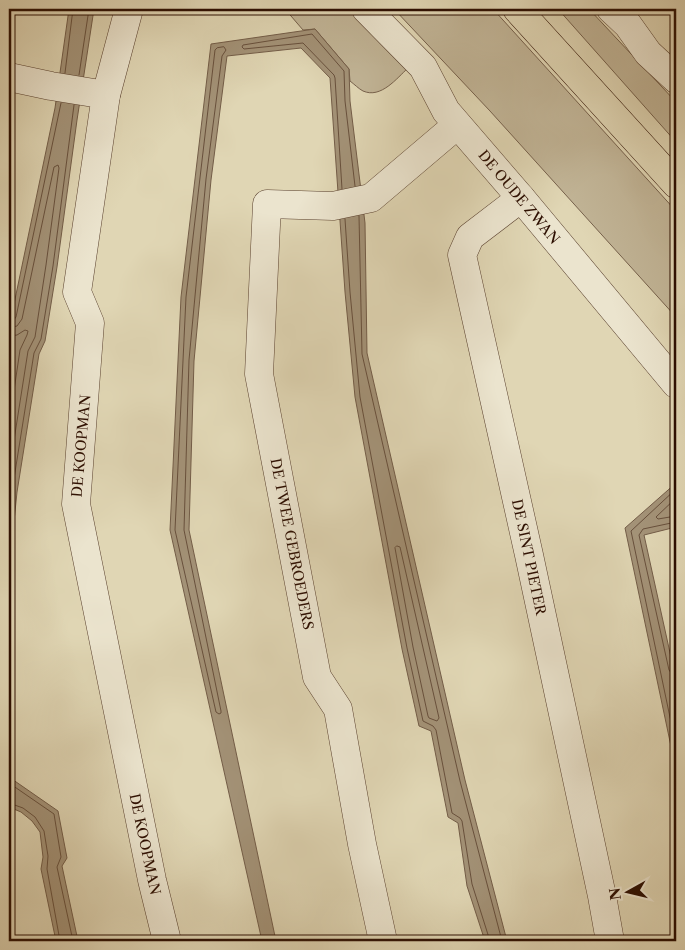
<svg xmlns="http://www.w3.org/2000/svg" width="685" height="950" viewBox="0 0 685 950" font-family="'Libre Caslon Text',serif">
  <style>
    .green { fill: #c1b496; stroke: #76614c }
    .water { fill: #a39277; stroke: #735d48 }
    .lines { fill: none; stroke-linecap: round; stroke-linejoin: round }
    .shore { stroke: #68503c; stroke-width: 1 }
    .minor-casing { stroke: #59402e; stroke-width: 29 }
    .major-casing { stroke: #2c0e01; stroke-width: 29 }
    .minor { stroke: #ebe4ce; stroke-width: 28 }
    .major { stroke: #e0d6b4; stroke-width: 28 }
    .labels { text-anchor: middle; stroke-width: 4; stroke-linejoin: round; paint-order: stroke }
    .street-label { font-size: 14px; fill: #2c0e01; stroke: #ebe4ce }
  </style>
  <rect width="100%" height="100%" fill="#e0d6b4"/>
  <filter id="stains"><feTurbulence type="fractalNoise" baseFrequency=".004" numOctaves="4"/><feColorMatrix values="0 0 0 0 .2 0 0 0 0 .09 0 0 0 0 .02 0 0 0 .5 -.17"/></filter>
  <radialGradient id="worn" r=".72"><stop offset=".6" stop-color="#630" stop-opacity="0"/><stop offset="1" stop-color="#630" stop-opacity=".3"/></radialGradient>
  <g class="green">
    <path d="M285,9H352L408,68C397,78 381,99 363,91C359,89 354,84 350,81L349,69L315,29L303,30Z"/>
    <path d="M394,9H493L676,211V317L490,111Z"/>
    <path d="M558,9H589L676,102V142Z"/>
  </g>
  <g class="water">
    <path d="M69,9H94L77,120L57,267L45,341L39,354L17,492L9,570V328L55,108Z"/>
    <path d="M315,29L349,69L350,101L365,223L367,353L465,780L507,941H485L467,886L458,823L448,817L431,731L419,726L402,649L355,397L345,292L330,78L301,48L227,56L211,180L194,361L189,530L276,941H262L170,530L181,297L211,44Z"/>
    <path d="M676,483V527L644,535L676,680V770L625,528Z"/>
    <path d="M9,777L58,811L67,858L62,866L78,941H56L41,869L43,857L40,832L32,821L21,812L9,807Z"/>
  </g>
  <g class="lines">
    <g class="shore">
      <path d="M224,47L226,50L222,56L206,179L189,360L184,530L221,711V713L219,714L216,712L175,530L186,297L215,50L217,48Z"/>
      <path d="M65,73L73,9"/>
      <path d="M79,75L89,9"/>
      <path d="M342,189L335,78L334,75L303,43L244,49L242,47L243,45L312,34L344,71L345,101L355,186"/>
      <path d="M359,216L362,354L460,781L502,941"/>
      <path d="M345,219L350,292L360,397L407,648L423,721L433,726L436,730L452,813L460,818L462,821L472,884L490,941"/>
      <path d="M9,322L13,321L16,317L61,103"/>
      <path d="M9,328L17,326L22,319L54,167L58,165L59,168L46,265L35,337L28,351L9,472"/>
      <path d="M9,336L17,335L25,330L28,331L27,335L20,350L9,424"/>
      <path d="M676,489L631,531L676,746"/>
      <path d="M676,498L656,517L658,519L676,516"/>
      <path d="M9,522L12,491L34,353L41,339L53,266L74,105"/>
      <path d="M676,522L643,529L639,535L669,670L672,674L676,675"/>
      <path d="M397,546L400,547L439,718L437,721L429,718L428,716L413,647L395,548Z"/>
      <path d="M9,783L54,814L61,857L57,867L73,941"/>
      <path d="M9,803L23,808L35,817L44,831L48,856L47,869L60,941"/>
    </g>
    <defs>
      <g id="minor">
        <path d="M129,9L106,95L77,292L90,323L76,504L152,880L167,941"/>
        <path d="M366,9L423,67L446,111L521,198L676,384"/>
        <path d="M611,9L628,25L648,53L676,79"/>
        <path d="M9,77L51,86L106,95"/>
        <path d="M521,198L470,237L462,255L529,555L602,896L610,941"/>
        <path d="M383,941L362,844L338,709L317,677L259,374L267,204L333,206L371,198L457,125"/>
      </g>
      <path id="major" d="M517,9L676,184"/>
    </defs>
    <use href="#minor" class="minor-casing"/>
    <use href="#major" class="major-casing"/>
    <use href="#minor" class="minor"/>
    <use href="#major" class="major"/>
  </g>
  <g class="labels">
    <g class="street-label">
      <text transform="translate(519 197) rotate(50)" y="5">DE OUDE ZWAN</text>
      <text transform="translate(81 446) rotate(-85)" y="5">DE KOOPMAN</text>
      <text transform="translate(292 544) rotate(79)" y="5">DE TWEE GEBROEDERS</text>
      <text transform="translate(529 557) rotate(78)" y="5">DE SINT PIETER</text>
      <text transform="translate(145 844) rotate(78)" y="5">DE KOOPMAN</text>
    </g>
  </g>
  <rect width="685" height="950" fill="none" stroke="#e0d6b4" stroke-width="30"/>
  <rect x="10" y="10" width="665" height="930" fill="none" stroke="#2c0e01" stroke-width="2.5"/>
  <rect x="15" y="15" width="655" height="920" fill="none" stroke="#2c0e01"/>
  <g transform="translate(628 892) rotate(262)" stroke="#ebe4ce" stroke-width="4" paint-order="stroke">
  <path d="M0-4L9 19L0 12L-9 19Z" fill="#2c0e01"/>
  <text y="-8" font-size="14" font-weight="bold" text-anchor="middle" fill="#2c0e01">N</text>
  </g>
  <rect width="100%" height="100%" filter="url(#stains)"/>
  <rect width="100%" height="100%" fill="url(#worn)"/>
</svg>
